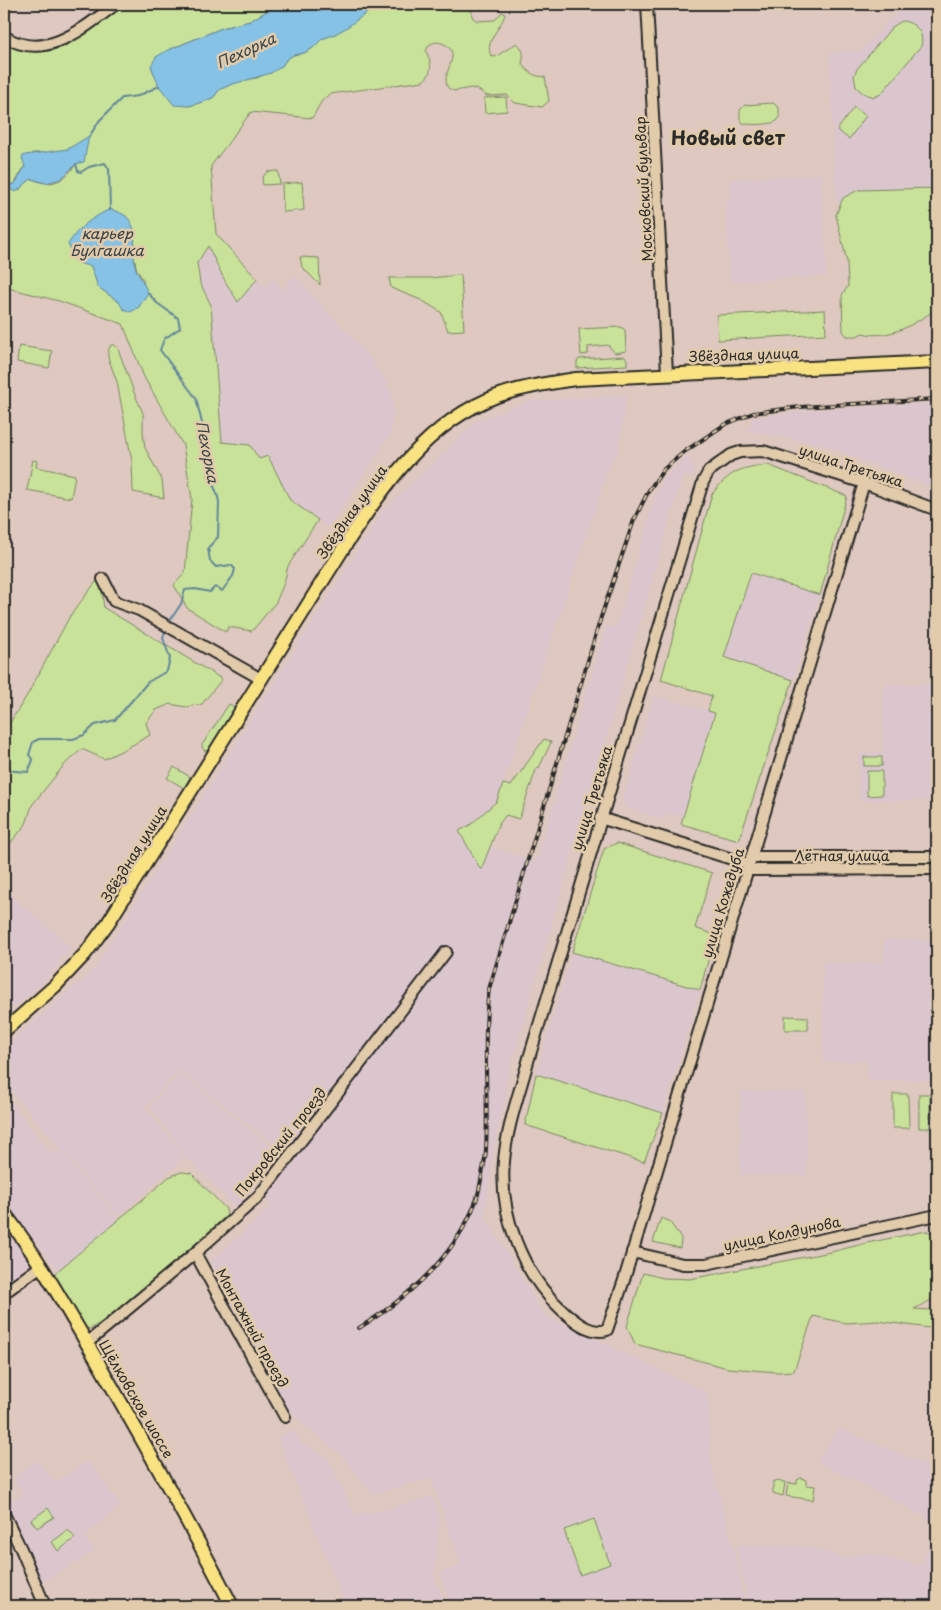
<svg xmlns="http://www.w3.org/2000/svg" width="941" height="1610" viewBox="0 0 941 1610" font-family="'Playpen Sans',sans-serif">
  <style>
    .built { fill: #dcc6ce }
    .green { fill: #c8e299; stroke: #7a8662; fill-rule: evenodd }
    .water { fill: #86c2e5; stroke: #62869b }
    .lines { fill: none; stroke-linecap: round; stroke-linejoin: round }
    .stream { stroke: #62869b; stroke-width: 2 }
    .minor-casing { stroke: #2b2b2b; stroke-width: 14 }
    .major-casing { stroke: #2b2b2b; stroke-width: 16 }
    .minor { stroke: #e1cbaa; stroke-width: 10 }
    .major { stroke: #f8e281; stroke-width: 12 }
    .rail-casing { stroke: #2b2b2b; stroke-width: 4 }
    .rail { stroke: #e1cbaa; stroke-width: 2; stroke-dasharray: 5.5; stroke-linecap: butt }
    .labels { text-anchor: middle; stroke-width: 5; stroke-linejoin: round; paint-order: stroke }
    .street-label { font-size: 14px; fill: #2b2b2b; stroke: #e1cbaa }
    .water-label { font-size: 15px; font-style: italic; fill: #394247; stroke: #e1cbaa }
    .district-label { font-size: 19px; font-weight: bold; fill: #2b2b2b; stroke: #e1cbaa }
  </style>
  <rect width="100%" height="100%" fill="#dec8bf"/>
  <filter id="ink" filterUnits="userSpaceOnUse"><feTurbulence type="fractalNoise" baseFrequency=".02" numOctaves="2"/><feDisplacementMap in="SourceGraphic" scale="10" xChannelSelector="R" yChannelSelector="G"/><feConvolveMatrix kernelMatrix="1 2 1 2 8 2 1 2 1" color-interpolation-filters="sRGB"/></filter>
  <g filter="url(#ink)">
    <g class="built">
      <path d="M904,4H923L937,17V198L836,202L829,52L861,51Z"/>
      <path d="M821,174L827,276L730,282L725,200L731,199L730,179Z"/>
      <path d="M208,246L225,281L238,301L257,279L265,288L272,278L283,290L294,275L369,356L388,385L392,395L394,406L393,420L390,435L329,527L290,500L268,456L259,459L250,445L222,442L211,305L200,283L197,263Z"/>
      <path d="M627,395L618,453L610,465L497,801L470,825L459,831L481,870L491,847L536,862L606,626L616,628L656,494L664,478L686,456L695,467L692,477L683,475L504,1089L507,1096L497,1131L485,1216L543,1314L708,1393L711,1462L733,1545L745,1606H452L439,1573L461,1565L431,1478L373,1494L340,1454L291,1414L210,1263L271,1206L264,1197L292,1158L179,1070L145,1107L185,1157L119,1216L4,1082V1048L93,970L382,512L477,421L529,401Z"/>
      <path d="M937,402V489L820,444L748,431L753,418L801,411Z"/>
      <path d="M751,573L820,595L793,680L724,657Z"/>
      <path d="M883,684H937V800L859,801V753L883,752Z"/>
      <path d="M654,695L715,713L682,817L667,813L665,820L624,807L622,802Z"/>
      <path d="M4,889L71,947L42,984L4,1015Z"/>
      <path d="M884,939L937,940V1080H867V1061L823,1062V962L883,963Z"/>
      <path d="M572,952L700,990L663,1113L536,1074Z"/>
      <path d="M180,1073L279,1153L237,1208L188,1159L150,1106Z"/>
      <path d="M740,1091H806L807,1176L740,1175Z"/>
      <path d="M4,1094L53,1154L59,1149L119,1219L58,1271L4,1199V1195L8,1192L4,1186Z"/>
      <path d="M4,1223L32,1262L4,1285Z"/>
      <path d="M839,1428L937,1469V1523L818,1462L821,1454Z"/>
      <path d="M294,1430L302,1443L328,1458L354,1513L377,1512L433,1496L440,1519L434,1576L447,1606H346L277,1437Z"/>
      <path d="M37,1460L54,1483L88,1461L121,1505L85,1536L94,1552L40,1583L14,1525L4,1507V1505L23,1494L14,1478Z"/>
      <path d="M937,1528V1606H749L736,1546L776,1544L812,1547L842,1558L868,1553L921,1566Z"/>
    </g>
    <g class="green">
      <path d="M126,4H279L250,21L222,28L166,51L151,66L159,86L189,106L206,101L214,97L219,90L230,85L242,80L257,78L282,66L286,60L293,55L304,53L313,48L322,39L335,34L379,4H471L472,17L477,21L495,20L502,12L505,14C502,27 484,41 491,56L495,57L517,43C524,50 524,54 522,64C529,73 533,76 545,77L549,101L542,107L515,103L507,95L487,96L477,89L471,88L454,91L448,88C447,86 446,83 446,80C446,68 461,52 444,44C438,41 434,42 429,45L426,51C431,62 434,72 423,81L330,94C319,101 319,108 312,118L251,112L211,166L216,234L257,279L238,302L225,281L208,246L197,263L200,283L211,305L222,442L250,445L259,459L268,456L290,500L318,520L288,566L284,583L276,602L252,631L228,627L226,632L187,608L174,585L185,573L192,499L183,445L144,377L123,324L59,301L4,287V186L8,189L20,190L21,187L31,179C36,180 41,183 46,183C71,184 81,155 89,137L68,149L47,153H32L14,185L7,183H4V67L6,64V46C21,49 38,55 53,50C80,43 104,21 126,4ZM110,209L126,216L135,231L133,253L137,270L144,281L119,302L98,287L91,266Z"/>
      <path d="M902,21C915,22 925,33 921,46L881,94L874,97L863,93L856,87L854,76L857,69L892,27Z"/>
      <path d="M506,97L507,111L485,113L484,98Z"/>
      <path d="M773,103L779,108C779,112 780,117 778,120C774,125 746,126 742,122C739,119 740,114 740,110L745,105Z"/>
      <path d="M854,107L866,116L849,139L837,130Z"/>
      <path d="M278,171L280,184L263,185L262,178L267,172Z"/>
      <path d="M302,182L304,210L283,212L282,184Z"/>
      <path d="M937,188V309C913,324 891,340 862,333L857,336H847L843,331L842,295L848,286L847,262L836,215L843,198L858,190Z"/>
      <path d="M300,257L319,258L320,285L302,267Z"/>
      <path d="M461,275L464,330L448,331L441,312L421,300L391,288L389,278H430Z"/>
      <path d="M825,310L826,334L718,340L717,315Z"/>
      <path d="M621,327L625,330L626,351L615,353L608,345L588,347V354L581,355L579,329Z"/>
      <path d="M111,345H115L118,349L135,395L143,413V433L145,448L162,480L164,498L133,492L132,461L117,382L108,357V351Z"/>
      <path d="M19,346L52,351L49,368L17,362Z"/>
      <path d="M624,356L627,359V365L577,368V362L579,359Z"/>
      <path d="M33,460L37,461L36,467L75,475L71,498L27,490Z"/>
      <path d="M768,465L847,496L820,595L751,573L724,657L793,680L739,840L681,824L715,713L708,711L712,696L661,680L712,494C730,472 739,467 768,465Z"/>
      <path d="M98,579L101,586L104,608L222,679L202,704L186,707L170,704L156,710L146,723L150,735L127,748L104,759L82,749L65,764L32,805L26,824L4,851V732L28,694L70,616Z"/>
      <path d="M229,704L233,706L234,710L209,750L205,751L202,747V745Z"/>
      <path d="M544,739L551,742L539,768L537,767L519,819L506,815L499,824L481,870L459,831L470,825L497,801L503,784L511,786Z"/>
      <rect x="864" y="757" width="18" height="9"/>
      <path d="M174,767L190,777L184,788L167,778Z"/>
      <path d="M867,771H882V795L867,796Z"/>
      <path d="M617,843L712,873L695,928L715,935L700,990L572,952L604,849Z"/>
      <path d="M785,1016L808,1017V1030H785Z"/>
      <path d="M536,1074L663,1113L644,1162L525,1125Z"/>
      <rect x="933" y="1093" width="4" height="25"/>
      <path d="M893,1094H908L909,1128H893Z"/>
      <rect x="919" y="1094" width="11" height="34"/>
      <path d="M181,1172L191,1173L226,1209L227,1215L192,1247L105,1320L90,1329L84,1327L54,1274L169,1177Z"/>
      <path d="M661,1218L669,1221L681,1238L680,1248L653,1242Z"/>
      <path d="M926,1231L936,1234L937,1297L914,1309L929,1310L937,1306V1329L878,1321L846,1323L813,1316L794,1371L777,1372L728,1368L635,1344L627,1326L643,1273L663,1278L690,1279L831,1252L867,1243Z"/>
      <path d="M801,1478L806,1480V1485L815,1486L813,1500L786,1496L788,1483L797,1484V1480Z"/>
      <path d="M773,1481L785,1482L783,1496L773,1493Z"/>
      <path d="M48,1508L54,1517L37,1528L31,1520Z"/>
      <path d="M594,1519L610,1564L580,1575L564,1530Z"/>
      <path d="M68,1530L75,1538L58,1551L52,1542Z"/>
    </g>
    <g class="water">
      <path d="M279,4H379L346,28L335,34L322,39L313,48L304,53L293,55L286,60L282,66L271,73L230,85L219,90L214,97L206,101L189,106L174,105L159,86L151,66L156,57L166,51L222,28L250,21Z"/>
      <path d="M89,136L84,162L76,164L61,179L46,183L31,179L16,192L4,186V183L7,182L14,185L25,167L22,157L25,155L68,149Z"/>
      <path d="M110,209C115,211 123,213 127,217C141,232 130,251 136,269C139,277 145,284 148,293L139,307L131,312L123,309L119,302L98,287L91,266C74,264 75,259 68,244C80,226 90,219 110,209Z"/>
    </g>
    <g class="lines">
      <g class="stream">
        <path d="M89,137L99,121L122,98L138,96L159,86"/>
        <path d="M76,164L78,171L81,172L89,167L105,163L109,169L110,210"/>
        <path d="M148,293L157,303L178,318L180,328L164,339L160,350L196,398L210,457L209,476L217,493L219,502L218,537L208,548L210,561L216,567L231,565L235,569L233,576L222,591L215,587L210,592L195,589L185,590L181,604L169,622"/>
        <path d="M4,770L28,772L33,760L29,755L33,742L39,739H73L84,735L95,725L115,720L148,682L167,671L170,658L163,638L166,628"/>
      </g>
      <defs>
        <g id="minor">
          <path d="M647,4L667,373"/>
          <path d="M932,4L937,9"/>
          <path d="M4,36C44,63 84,28 116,4"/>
          <path d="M864,483L624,1280L607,1330C590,1335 573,1320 561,1309C522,1273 499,1214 504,1161C507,1126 520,1091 529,1058L703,482L709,471L731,455L740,452L763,451L864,483L937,510"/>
          <path d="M103,579L114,601L139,610L261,679"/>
          <path d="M600,818L748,864"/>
          <path d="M751,857H937"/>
          <path d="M747,870L937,869"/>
          <path d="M632,1252L683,1264H706L937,1215"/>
          <path d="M195,1253L285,1417"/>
          <path d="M4,1293L41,1266"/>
          <path d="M87,1343L195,1253L258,1197L446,952"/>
          <path d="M4,1514L21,1549L45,1606"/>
        </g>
        <g id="major">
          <path d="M4,1031L56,985L85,954L108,923L344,547C383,487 427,422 497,396C522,387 550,383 576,379L937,362"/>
          <path d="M4,1213C39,1258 66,1308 95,1357C142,1439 189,1522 232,1606"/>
        </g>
      </defs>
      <use href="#minor" class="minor-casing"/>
      <use href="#major" class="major-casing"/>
      <use href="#minor" class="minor"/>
      <use href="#major" class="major"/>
      <defs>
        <path id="rail" d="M359,1328C409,1297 455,1257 476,1201C479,1193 480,1184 482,1175C483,1167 486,1158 486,1149C489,1095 482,1042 489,989L601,617L634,520L649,490L664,469L684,452L724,425L753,413L800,407L937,399"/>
      </defs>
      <use href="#rail" class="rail-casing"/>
      <use href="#rail" class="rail"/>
    </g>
  </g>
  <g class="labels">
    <g class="street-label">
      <text transform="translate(644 189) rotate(-93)" y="5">Московский бульвар</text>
      <text transform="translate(744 355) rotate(-2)" y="5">Звёздная улица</text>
      <text transform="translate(851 466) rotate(18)" y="5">улица Третьяка</text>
      <text transform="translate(352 512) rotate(-55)" y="5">Звёздная улица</text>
      <text transform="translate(592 798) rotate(-73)" y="5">улица Третьяка</text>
      <text transform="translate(134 854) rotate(-58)" y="5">Звёздная улица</text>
      <text x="842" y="861">Лётная улица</text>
      <text transform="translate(723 903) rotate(-73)" y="5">улица Кожедуба</text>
      <text transform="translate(281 1142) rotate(-51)" y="5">Покровский проезд</text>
      <text transform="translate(782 1234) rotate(-12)" y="5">улица Колдунова</text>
      <text transform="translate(252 1328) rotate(61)" y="5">Монтажный проезд</text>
      <text transform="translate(136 1399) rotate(60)" y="5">Щёлковское шоссе</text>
    </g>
    <g class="water-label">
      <text transform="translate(246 51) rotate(-25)" y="5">Пехорка</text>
      <text x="107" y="239">карьер<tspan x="107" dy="17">Булгашка</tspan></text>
      <text transform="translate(207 452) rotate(79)" y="5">Пехорка</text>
    </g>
    <g class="district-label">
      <text x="728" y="145">Новый свет</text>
    </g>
  </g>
  <rect width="941" height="1610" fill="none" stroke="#e1cbaa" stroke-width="20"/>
  <rect x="10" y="10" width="921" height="1590" fill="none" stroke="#2b2b2b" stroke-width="2" filter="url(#ink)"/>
</svg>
